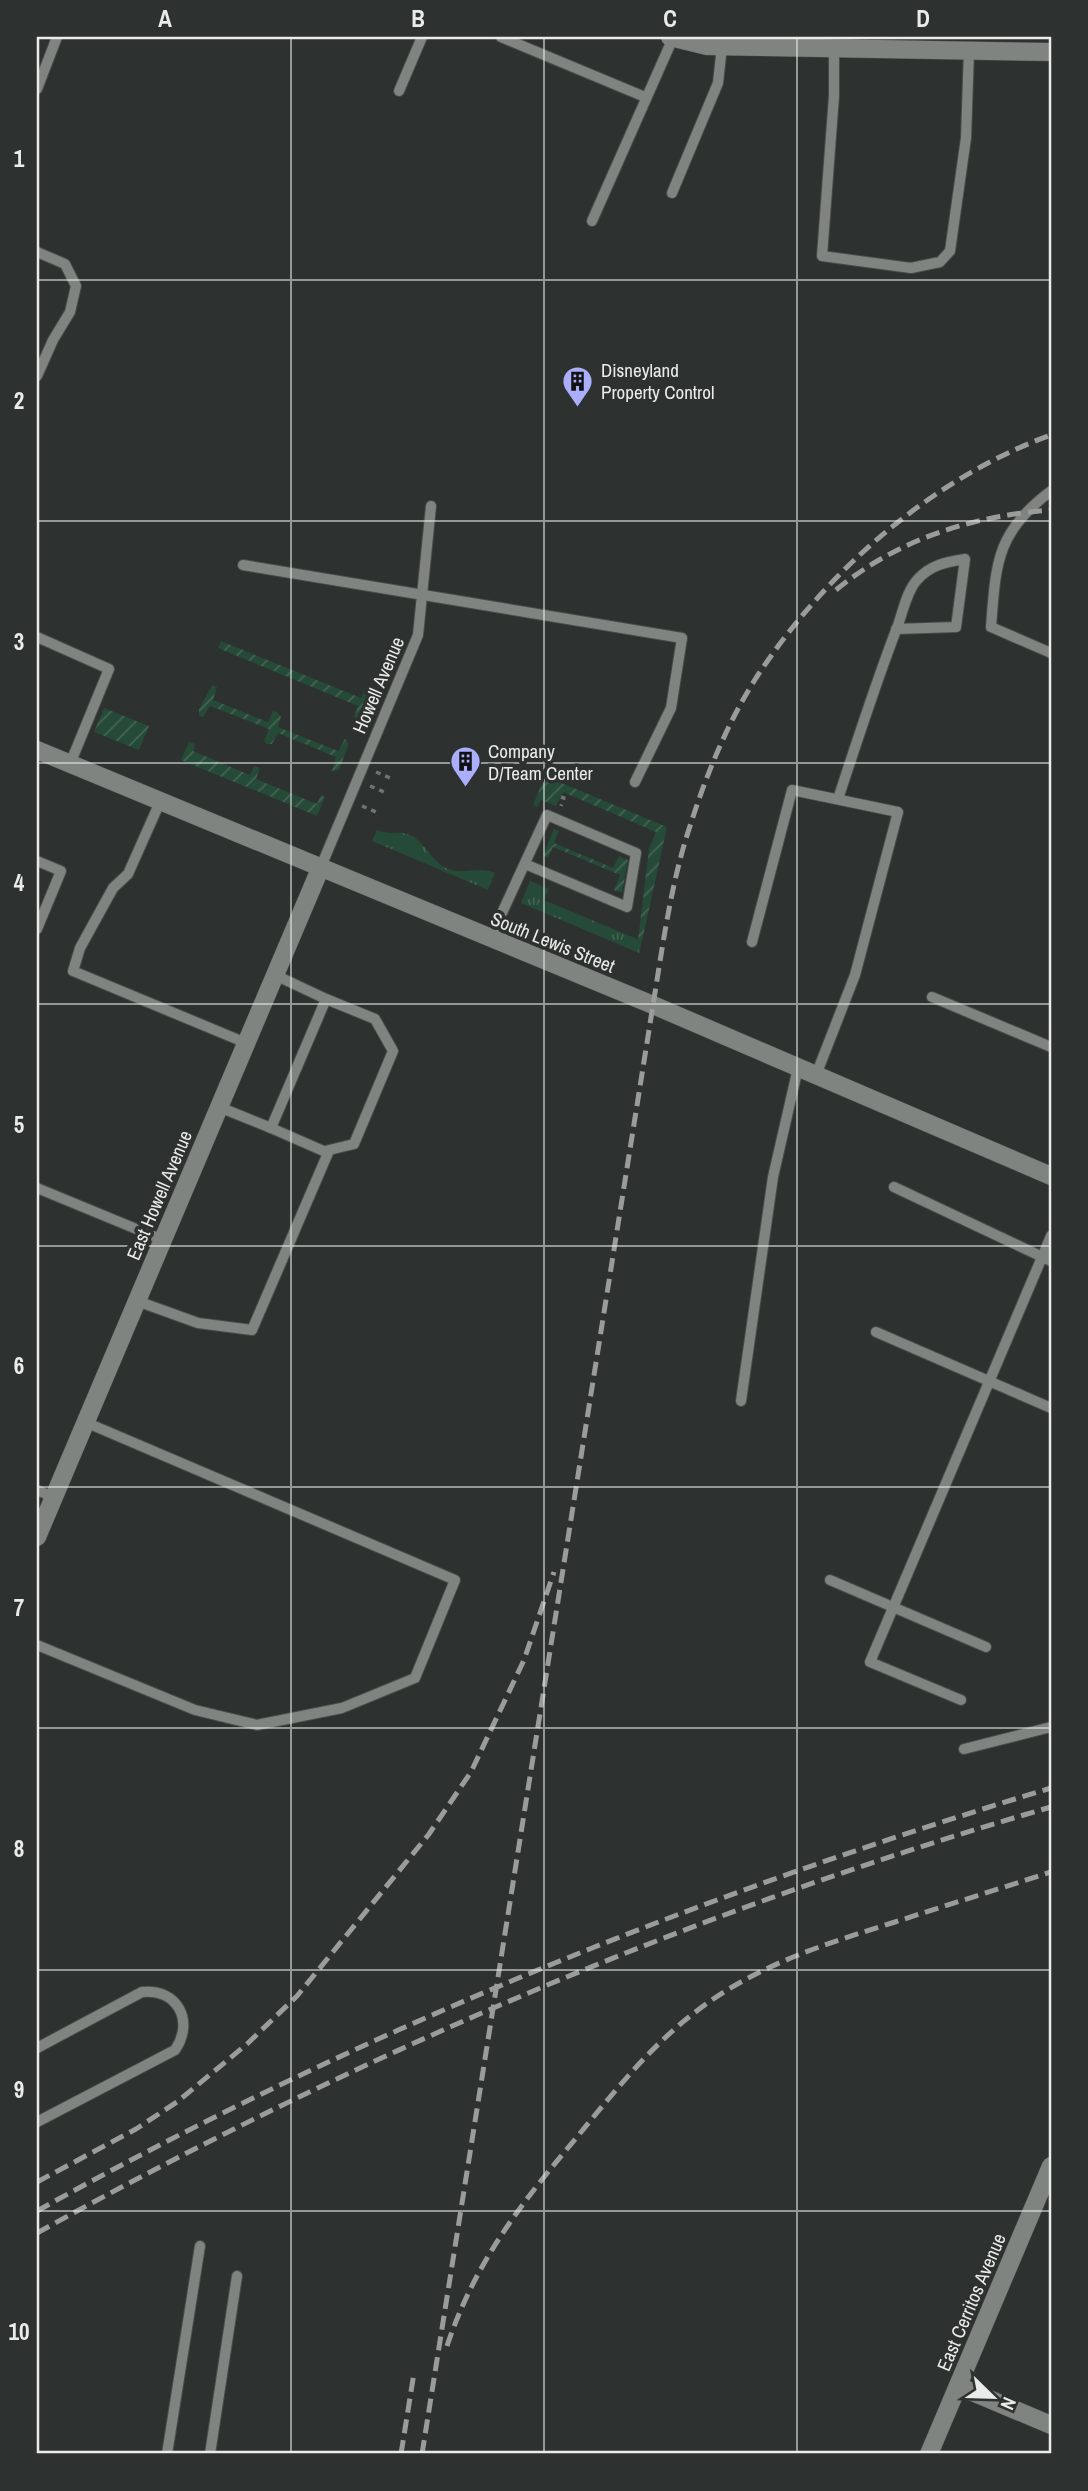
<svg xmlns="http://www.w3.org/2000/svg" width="1088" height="2491" viewBox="0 0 1088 2491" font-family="'Archivo Narrow',sans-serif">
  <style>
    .grass { fill: url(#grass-tufts) }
    .garden { fill: url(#garden-furrows) }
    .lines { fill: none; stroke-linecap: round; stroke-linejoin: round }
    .service-casing { stroke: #494c4a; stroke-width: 12 }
    .minor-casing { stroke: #494c4a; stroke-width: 19 }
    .secondary-casing { stroke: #494c4a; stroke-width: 19 }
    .path { stroke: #6f7371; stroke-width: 3.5; stroke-dasharray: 5 5; stroke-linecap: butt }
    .service { stroke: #7f8481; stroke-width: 10 }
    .minor { stroke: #7f8481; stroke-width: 18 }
    .secondary { stroke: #7f8481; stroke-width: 18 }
    .rail { stroke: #9a9c9b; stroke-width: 5; stroke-dasharray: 14 7; stroke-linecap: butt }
    .grid { fill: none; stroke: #eaeceb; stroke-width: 2; stroke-opacity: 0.55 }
    .labels { text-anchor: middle; stroke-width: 7; stroke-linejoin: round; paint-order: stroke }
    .poi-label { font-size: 19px; fill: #eaeceb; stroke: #2d312f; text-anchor: start }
    .street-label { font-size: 19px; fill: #eaeceb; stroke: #2d312f }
    .neatline { fill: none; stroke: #eaeceb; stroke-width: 2.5 }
    .grid-label { font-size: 23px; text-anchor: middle; font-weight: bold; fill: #eaeceb }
  </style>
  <defs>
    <pattern id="grass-tufts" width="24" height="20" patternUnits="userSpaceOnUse" patternTransform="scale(1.75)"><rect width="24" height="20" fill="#254a37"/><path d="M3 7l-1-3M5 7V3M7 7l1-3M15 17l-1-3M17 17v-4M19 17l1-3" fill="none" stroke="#456454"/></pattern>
    <pattern id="garden-furrows" width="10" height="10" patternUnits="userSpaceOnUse" patternTransform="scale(1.75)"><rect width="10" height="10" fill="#254a37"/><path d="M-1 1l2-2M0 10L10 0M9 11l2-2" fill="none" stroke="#456454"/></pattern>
  </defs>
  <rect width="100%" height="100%" fill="#2d312f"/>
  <g class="grass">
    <path d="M377,830C389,836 402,829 414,837C428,847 434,865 451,870C467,874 480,866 495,873L488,890L372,841Z"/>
    <path d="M530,881L549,889L544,900L642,941L639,953L521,903Z"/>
  </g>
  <g class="garden">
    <path d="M221,641L361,698L367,685L375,689L370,701L373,702L369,711L365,710L360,721L356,722L353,720L358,706L218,648Z"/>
    <path d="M212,685L217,687L213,700L268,722L273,711L277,712L281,717L278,727L338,751L345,739L348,742V746L339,770L332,771L336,757L278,733L272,744H267L264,741L269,729L210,706L203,717L199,716V709Z"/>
    <path d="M104,708L149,726L139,750L94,732Z"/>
    <path d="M189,742L195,744L193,751L250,775L254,766L260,768L256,779L317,804L321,795L325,797L317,816L181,760Z"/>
    <path d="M545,776L667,827L642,941L638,940L649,849L656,832L563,792L556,806L541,800L537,807L533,805Z"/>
    <path d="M554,829L559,831L554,843L613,868L619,856L628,860L622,893L614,890L620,875L553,847L548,858L543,855Z"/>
  </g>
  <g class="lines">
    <defs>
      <g id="service">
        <path d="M501,37L645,97"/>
        <path d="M834,48V96L822,256L911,268L940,262L950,251L966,138L969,50"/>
        <path d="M37,89L57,37"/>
        <path d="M399,91L422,37"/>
        <path d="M672,193L718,83L722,46"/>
        <path d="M592,221L673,38"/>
        <path d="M37,252L65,264L76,286L70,312L53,340L37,376"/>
        <path d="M1051,491C996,532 996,563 991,627L1051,653"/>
        <path d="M243,565L682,638L671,708L635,782"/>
        <path d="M37,637L109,669L70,764"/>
        <path d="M838,799C857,741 876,682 898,625C903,611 907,591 917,580C930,565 946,562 965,559L956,627L896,629"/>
        <path d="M160,802L128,874L113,888L80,948L73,971L246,1043"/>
        <path d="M37,861L61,871L37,929"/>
        <path d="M320,869L418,635L431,506"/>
        <path d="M490,939L547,815L636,853L627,907L525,864"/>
        <path d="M752,942L792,790L898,812L855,975L816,1075"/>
        <path d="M932,997L1051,1047"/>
        <path d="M219,1107L271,1128L326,999L275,975"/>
        <path d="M325,1151L354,1144L393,1051L375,1019L326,999"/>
        <path d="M894,1187L1051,1261"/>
        <path d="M37,1188L163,1240"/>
        <path d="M137,1301L198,1323L252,1330L328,1153L271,1128"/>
        <path d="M876,1332L1051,1408"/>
        <path d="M741,1401L773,1177L798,1068"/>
        <path d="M37,1490L53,1497"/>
        <path d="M830,1580L986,1647"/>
        <path d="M37,1645L195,1710L257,1725L342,1708L415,1678L455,1580L85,1422"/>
        <path d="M961,1700L870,1662L1051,1236"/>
        <path d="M964,1749L1051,1727"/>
        <path d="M37,2048L142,1992C177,1988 195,2021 175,2050L37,2122"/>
        <path d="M167,2454L200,2246"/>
        <path d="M210,2454L237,2276"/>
      </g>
      <g id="minor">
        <path d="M670,37L707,46L1051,52"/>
        <path d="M37,1537L320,869"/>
        <path d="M958,2386L1051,2425"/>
      </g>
      <g id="secondary">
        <path d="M37,750L653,1005L1051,1176"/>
        <path d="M929,2454L1051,2166"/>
      </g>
    </defs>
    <use href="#service" class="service-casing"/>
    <use href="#minor" class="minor-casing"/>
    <use href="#secondary" class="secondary-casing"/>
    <g class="path">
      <path d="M376,772L390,778"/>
      <path d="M370,786L384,792"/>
      <path d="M561,797L564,798L561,806"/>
      <path d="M362,806L376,812"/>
    </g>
    <use href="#service" class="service"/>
    <use href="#minor" class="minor"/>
    <use href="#secondary" class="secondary"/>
    <g class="rail">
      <path d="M836,590C898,539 972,516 1051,510"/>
      <path d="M37,2182L136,2129L177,2102L247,2044L297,1996L429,1834L471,1772L524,1660L554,1572"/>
      <path d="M37,2211C358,2032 700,1894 1051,1788"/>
      <path d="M37,2233C358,2055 698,1909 1051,1807"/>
      <path d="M447,2346C473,2268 515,2211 567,2149C608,2100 646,2049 698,2010C757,1965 825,1944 895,1922C947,1905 999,1889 1051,1872"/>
      <path d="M401,2454L414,2373"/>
      <path d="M422,2454L653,1005C663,944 671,882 691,823C707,773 728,722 756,678C825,572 932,478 1051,435"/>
    </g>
  </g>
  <path class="grid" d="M291,37V2454M544,37V2454M797,37V2454M37,280H1051M37,521H1051M37,763H1051M37,1004H1051M37,1246H1051M37,1487H1051M37,1728H1051M37,1970H1051M37,2211H1051"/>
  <defs>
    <symbol id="building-pin" viewBox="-11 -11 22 30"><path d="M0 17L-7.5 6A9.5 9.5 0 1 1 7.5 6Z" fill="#abaffb" stroke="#2d312f"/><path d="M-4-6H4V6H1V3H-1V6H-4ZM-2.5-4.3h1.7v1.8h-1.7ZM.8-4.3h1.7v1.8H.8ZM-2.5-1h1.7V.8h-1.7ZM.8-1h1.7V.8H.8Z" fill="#111"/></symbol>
  </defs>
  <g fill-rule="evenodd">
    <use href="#building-pin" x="560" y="364" width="35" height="47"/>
    <use href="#building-pin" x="448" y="744" width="35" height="47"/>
  </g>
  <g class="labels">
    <g class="poi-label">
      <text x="601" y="377">Disneyland<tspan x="601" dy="22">Property Control</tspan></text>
      <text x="488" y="758">Company<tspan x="488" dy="22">D/Team Center</tspan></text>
    </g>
    <g class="street-label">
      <text transform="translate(378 685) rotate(-67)" y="7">Howell Avenue</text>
      <text transform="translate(553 942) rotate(22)" y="7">South Lewis Street</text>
      <text transform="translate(159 1195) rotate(-67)" y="7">East Howell Avenue</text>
      <text transform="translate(971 2302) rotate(-67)" y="7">East Cerritos Avenue</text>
    </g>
  </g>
  <rect width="1088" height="2491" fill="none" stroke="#2d312f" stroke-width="77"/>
  <g transform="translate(993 2397) rotate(113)" stroke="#2d312f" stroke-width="5" paint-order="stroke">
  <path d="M0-5L12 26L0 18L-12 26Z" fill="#eaeceb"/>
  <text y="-10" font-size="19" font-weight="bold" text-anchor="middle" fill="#eaeceb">N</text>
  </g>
  <rect x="38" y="38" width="1012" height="2414" class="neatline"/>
  <g class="grid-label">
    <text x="165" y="27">A</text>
    <text x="418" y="27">B</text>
    <text x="670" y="27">C</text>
    <text x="923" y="27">D</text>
    <text x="19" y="167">1</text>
    <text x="19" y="409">2</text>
    <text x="19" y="650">3</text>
    <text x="19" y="891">4</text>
    <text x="19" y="1133">5</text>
    <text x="19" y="1374">6</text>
    <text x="19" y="1616">7</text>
    <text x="19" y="1857">8</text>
    <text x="19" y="2098">9</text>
    <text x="19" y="2340">10</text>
  </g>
</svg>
